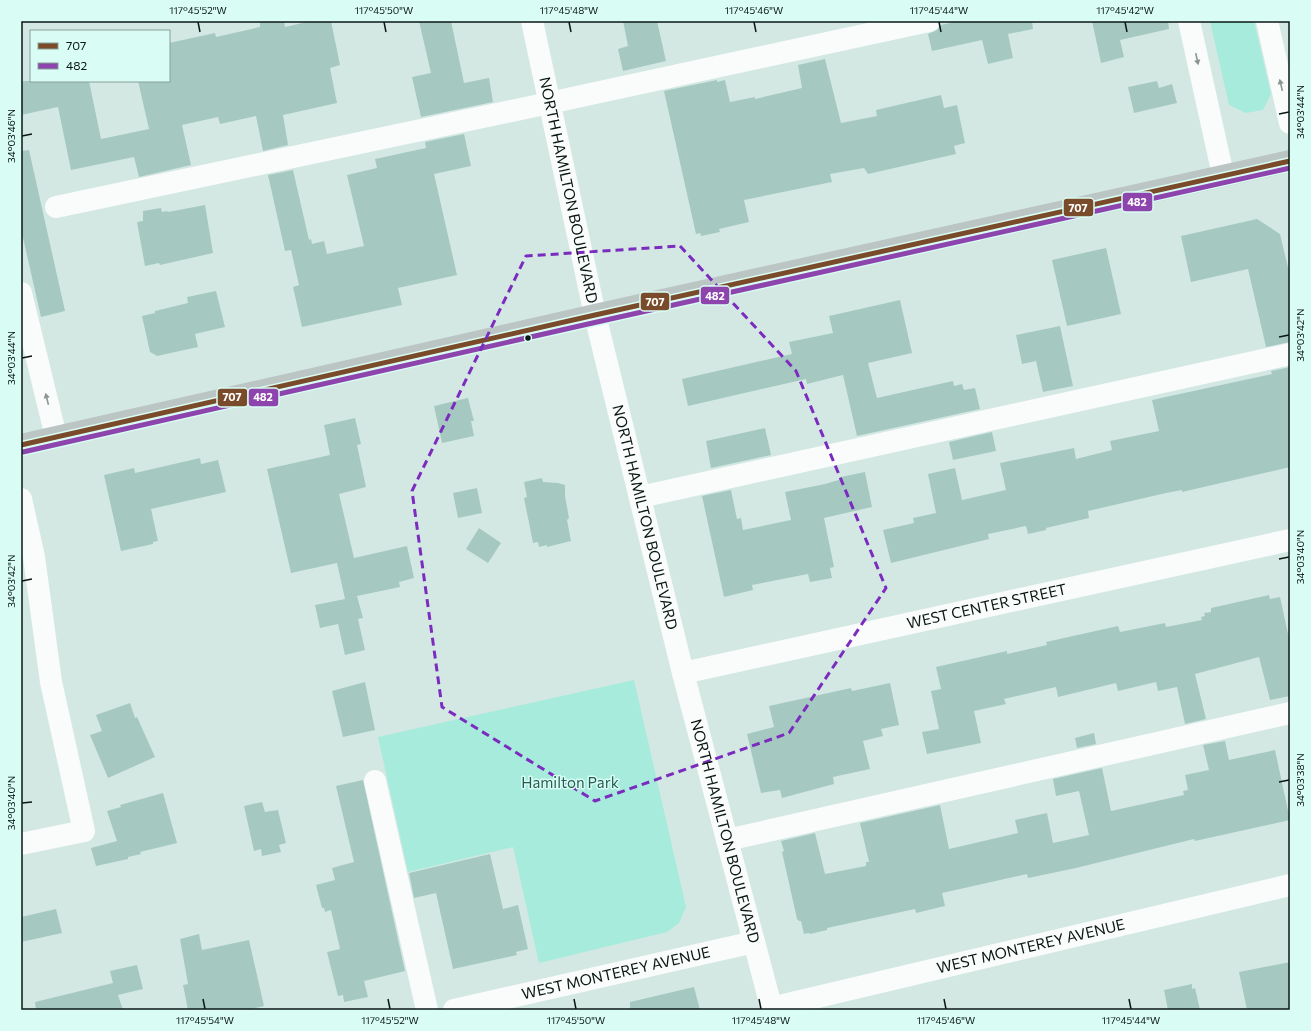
<svg xmlns="http://www.w3.org/2000/svg" width="1311" height="1031" viewBox="0 0 1311 1031" font-family="Commissioner,sans-serif">
  <style>
    .green { fill: #a6ebdc }
    .building { fill: #a5c9c1 }
    .lines { fill: none; stroke-linecap: round; stroke-linejoin: round }
    .minor { stroke: #f9fcfb; stroke-width: 22 }
    .major { stroke: #bbc5c3; stroke-width: 22 }
    .bus-1-casing { stroke: #d9fdf4; stroke-width: 8 }
    .bus-2-casing { stroke: #d9fdf4; stroke-width: 8 }
    .bus-1 { stroke: #7a4b2a; stroke-width: 5 }
    .bus-2 { stroke: #8e44ad; stroke-width: 5 }
    .oneway { fill: #8d9593 }
    .marked { fill: none; stroke: #7b2cbf; stroke-width: 3; stroke-dasharray: 8 5; stroke-linejoin: round }
    .ticks { fill: none; stroke: #0a1714; stroke-width: 1.5 }
    .bus-dot { fill: #0a1714; stroke: #d9fdf4; stroke-width: 1.5 }
    .labels { text-anchor: middle; stroke-width: 3; stroke-linejoin: round; paint-order: stroke }
    .street-label { font-size: 15px; fill: #0a1714; stroke: #d9fdf4 }
    .park-label { font-size: 15px; fill: #245d51; stroke: #d9fdf4 }
    .line-badge { stroke: #d9fdf4; stroke-width: 1.5 }
    .badge-label { font-size: 11px; text-anchor: middle; font-weight: bold; fill: #fff }
    .neatline { fill: none; stroke: #0a1714; stroke-width: 1.5 }
    .ticks-label { font-size: 10px; text-anchor: middle; fill: #0a1714 }
  </style>
  <rect width="100%" height="100%" fill="#d4e8e3"/>
  <g class="green">
    <path d="M1210,21H1254L1271,94L1263,110L1246,113L1229,105Z"/>
    <path d="M634,680L686,907L679,923L667,932L539,963L513,847L408,872L378,737Z"/>
  </g>
  <g class="building">
    <path d="M260,21H284L285,27L311,21H331L340,65L330,68L337,103L283,115L288,145L263,151L256,116L220,124L218,117L182,125L191,165L139,177L134,157L71,170L58,107L21,115V81H89L101,139L149,129L138,81H169V43L215,33L216,37L260,27Z"/>
    <path d="M419,21H451L464,83L489,78L493,102L421,117L412,77L431,73Z"/>
    <path d="M623,21H657L666,61L623,71L618,49L628,46Z"/>
    <path d="M960,21H1032L1033,29L1008,34L1013,58L988,64L982,40L932,51L928,34L937,30L941,25Z"/>
    <path d="M1092,21H1168L1169,29L1120,40L1124,57L1101,63Z"/>
    <path d="M825,59L841,123L877,116L876,110L941,95L944,108L957,105L965,143L954,146L956,154L868,174L864,168L830,174L832,182L744,200L749,222L719,229L720,232L701,236L700,233L696,234L664,91L717,80V82L725,80L730,102L755,97V99L802,88L798,65Z"/>
    <path d="M1157,81L1159,88L1172,84L1177,103L1134,113L1128,87Z"/>
    <path d="M464,134L471,166L434,174L457,275L398,288L402,305L302,327L293,287L299,285L291,250L285,251L268,175L293,170L309,240L311,239L312,244L324,241L327,254L364,246L347,175L377,168L375,159L426,148L425,142Z"/>
    <path d="M29,150L65,311L41,317L21,229V151Z"/>
    <path d="M205,205L213,253L160,265L159,263L145,266L137,222L143,221V211L161,208L162,212L167,211L168,212Z"/>
    <path d="M1257,219L1280,234L1290,276V342L1266,347L1248,269L1191,282L1181,236Z"/>
    <path d="M1106,248L1121,314L1067,326L1052,260Z"/>
    <path d="M216,291L225,327L195,334L198,347L157,356L150,352L142,316L155,313V311L188,303L187,297Z"/>
    <path d="M900,300L912,353L868,363L877,398L953,381L954,386L962,384L964,390L975,388L980,409L857,436L843,375L807,384L806,379L688,406L682,379L792,354L789,342L833,333L829,316Z"/>
    <path d="M1060,326L1073,386L1043,392L1036,361L1022,364L1016,335Z"/>
    <path d="M1290,367V467L1182,492V490L1166,493L1088,511L1089,518L1046,528V530L1028,534L1026,526L988,534L989,539L891,563L883,530L914,523L913,518L936,513L928,474L955,468L962,500L1006,490L1000,463L1074,448L1076,459L1112,450L1110,441L1159,431L1152,400L1272,374L1271,371Z"/>
    <path d="M468,398L474,421H471L474,436L442,443L434,406Z"/>
    <path d="M355,418L361,444L357,445L366,487L339,494L354,558L407,546L414,578L399,582L400,587L357,596L363,618L358,619L365,650L345,655L338,624L320,628L315,605L345,599L337,563L291,573L267,469L330,455L324,425Z"/>
    <path d="M765,428L771,455L711,468L706,441Z"/>
    <path d="M992,432L996,451L953,460L949,442Z"/>
    <path d="M200,458L201,464L218,460L226,492L151,509L158,541L153,542V544L121,551L104,475L134,468L135,473Z"/>
    <path d="M865,472L872,507L824,518L834,567L830,568L832,578L810,582L808,574L752,585L753,590L724,597L702,496L731,490L737,519L741,518L743,530L791,520L785,492L825,484L842,479L841,477Z"/>
    <path d="M542,478L543,482L558,483L565,485V496L569,518L567,520L571,541L547,547V545L539,547L538,542L533,543L524,498L527,497L524,482Z"/>
    <path d="M477,488L482,513L458,518L453,493Z"/>
    <path d="M479,528L501,543L488,563L466,549Z"/>
    <path d="M1269,595L1270,599L1280,597L1290,643V696L1270,700L1259,657L1195,674L1206,719L1185,724L1177,687L1158,691L1156,682L1118,691L1116,683L1058,697L1056,687L1004,699L1006,704L974,711L981,743L927,754L922,732L939,729L931,691L941,689L936,667L1007,651V654L1047,645L1046,642L1118,626L1120,632L1165,623L1166,627L1202,620L1201,617L1205,616L1204,613L1211,612V608Z"/>
    <path d="M365,682L375,730L343,737L332,691Z"/>
    <path d="M890,683L899,725L881,729L883,736L863,741L870,769L833,777L834,784L782,798L780,790L761,793L747,734L774,727L769,706L851,688L852,691Z"/>
    <path d="M130,703L135,718L137,717L155,757L108,778L90,735L102,731L96,715Z"/>
    <path d="M1094,733L1096,744L1077,748L1075,738Z"/>
    <path d="M1225,741L1229,760L1275,750L1290,820L1195,841L1194,839L1076,868L1028,878L1027,874L942,893L945,906L916,913L915,909L827,928V930L810,934L809,933L804,934L801,921H799L797,919L782,852L784,851L781,841L815,833L825,874L866,866V862H869L860,823L940,805L949,849L1018,833L1015,820L1047,813L1053,843L1089,835L1079,791L1056,796L1053,779L1102,768L1111,811L1184,795L1183,791L1188,790L1185,775L1209,770L1203,745Z"/>
    <path d="M363,780L405,971L364,981L368,997L344,1002L343,995L338,996L327,952L340,949L331,910L325,912L324,908H322L316,885L335,880L332,868L354,862L336,786Z"/>
    <path d="M163,793L177,843L140,852L141,854L128,857V859L96,866L91,848L117,841L107,811L121,807L120,805Z"/>
    <path d="M262,802L265,812L278,810L286,843L279,845L281,852L262,856L261,849L254,851L244,806Z"/>
    <path d="M490,854L503,909L518,905L528,949L516,952L517,955L453,969L436,893L414,898L409,873Z"/>
    <path d="M56,909L62,933L21,942V917Z"/>
    <path d="M199,934L202,950L249,940L264,1006L248,1010H188L183,985L188,984L180,939Z"/>
    <path d="M1290,962V1010H1247L1239,972Z"/>
    <path d="M137,965L143,989L118,995L123,1010H36L35,1002L113,983L110,971Z"/>
    <path d="M1192,984V989L1195,988L1200,1010H1168L1164,990Z"/>
    <path d="M694,987L700,1010H630V1002Z"/>
  </g>
  <g class="lines">
    <g class="minor">
      <path id="s1" d="M532,21L595,315L683,673L772,1010"/>
      <path d="M1189,21L1223,175"/>
      <path d="M1267,21L1290,123"/>
      <path d="M56,207L549,103L929,21"/>
      <path d="M21,293L56,437"/>
      <path d="M640,497L1290,354"/>
      <path d="M21,499L34,557L51,682L84,831L21,844"/>
      <path id="s2" d="M683,673L1290,540"/>
      <path d="M375,781L427,1010"/>
      <path d="M727,840L1290,713"/>
      <path id="s3" d="M771,1008L1290,885"/>
      <path id="s4" d="M454,1010L754,942"/>
    </g>
    <path class="major" d="M21,445L595,315L1290,161"/>
    <defs>
      <path id="bus-1" d="M21,445L595,315L1290,161"/>
      <path id="bus-2" d="M23,452L597,322L1290,168"/>
    </defs>
    <use href="#bus-1" class="bus-1-casing"/>
    <use href="#bus-2" class="bus-2-casing"/>
    <use href="#bus-1" class="bus-1"/>
    <use href="#bus-2" class="bus-2"/>
  </g>
  <defs><path id="oneway-solid" d="M-6-.8H1V-3.2L6.5 0L1 3.2V.8H-6Z"/></defs>
  <g class="oneway">
    <use href="#oneway-solid" transform="translate(1197 59) rotate(78)"/>
    <use href="#oneway-solid" transform="translate(1281 85) rotate(-103)"/>
    <use href="#oneway-solid" transform="translate(47 399) rotate(-104)"/>
  </g>
  <path class="marked" d="M680,246L796,371L886,588L789,733L595,801L442,707L412,491L526,256Z"/>
  <path class="ticks" d="M198,22L200,32M384,22L386,32M569,22L571,32M754,22L756,32M939,22L941,32M1125,22L1127,32M1279,114L1289,112M22,136L32,134M1279,337L1289,335M22,358L32,356M1279,559L1289,557M22,581L32,579M1279,782L1289,780M22,803L32,802M203,999L205,1009M388,999L390,1009M574,999L576,1009M759,999L761,1009M944,999L946,1009M1129,999L1131,1009"/>
  <circle class="bus-dot" cx="528" cy="338" r="3.5"/>
  <g class="labels">
    <g class="street-label">
      <text dy="5" stroke="none"><textPath href="#s1" startOffset="173">NORTH HAMILTON BOULEVARD</textPath></text>
      <text dy="5" stroke="none"><textPath href="#s1" startOffset="509">NORTH HAMILTON BOULEVARD</textPath></text>
      <text dy="5" stroke="none"><textPath href="#s2" startOffset="311">WEST CENTER STREET</textPath></text>
      <text dy="5" stroke="none"><textPath href="#s1" startOffset="833">NORTH HAMILTON BOULEVARD</textPath></text>
      <text dy="5" stroke="none"><textPath href="#s3" startOffset="267">WEST MONTEREY AVENUE</textPath></text>
      <text dy="5" stroke="none"><textPath href="#s4" startOffset="166">WEST MONTEREY AVENUE</textPath></text>
    </g>
    <g class="park-label">
      <text x="570" y="788">Hamilton Park</text>
    </g>
  </g>
  <g class="line-badge">
    <rect x="1122" y="192" width="31" height="20" rx="4" fill="#8e44ad"/>
    <rect x="1063" y="198" width="31" height="19" rx="4" fill="#7a4b2a"/>
    <rect x="700" y="286" width="30" height="19" rx="4" fill="#8e44ad"/>
    <rect x="640" y="292" width="30" height="19" rx="4" fill="#7a4b2a"/>
    <rect x="217" y="388" width="31" height="19" rx="4" fill="#7a4b2a"/>
    <rect x="248" y="388" width="31" height="19" rx="4" fill="#8e44ad"/>
  </g>
  <g class="badge-label">
    <text x="1137" y="206">482</text>
    <text x="1078" y="212">707</text>
    <text x="715" y="300">482</text>
    <text x="655" y="306">707</text>
    <text x="232" y="401">707</text>
    <text x="263" y="401">482</text>
  </g>
  <rect width="1311" height="1031" fill="none" stroke="#d9fdf4" stroke-width="44"/>
  <rect x="30" y="30" width="140" height="52" fill="#d9fdf4" stroke="#86a19a"/>
  <rect x="38" y="43" width="20" height="6" fill="#7a4b2a" stroke="#86a19a"/>
  <text x="66" y="50" font-size="12" fill="#0a1714">707</text>
  <rect x="38" y="63" width="20" height="6" fill="#8e44ad" stroke="#86a19a"/>
  <text x="66" y="70" font-size="12" fill="#0a1714">482</text>
  <rect x="22" y="22" width="1267" height="987" class="neatline"/>
  <g class="ticks-label">
    <text x="198" y="14">117°45'52"W</text>
    <text x="384" y="14">117°45'50"W</text>
    <text x="569" y="14">117°45'48"W</text>
    <text x="754" y="14">117°45'46"W</text>
    <text x="939" y="14">117°45'44"W</text>
    <text x="1125" y="14">117°45'42"W</text>
    <text transform="translate(1300 112) rotate(-90)" y="4">34°03'44"N</text>
    <text transform="translate(11 136) rotate(-90)" y="4">34°03'46"N</text>
    <text transform="translate(1300 335) rotate(-90)" y="4">34°03'42"N</text>
    <text transform="translate(11 358) rotate(-90)" y="4">34°03'44"N</text>
    <text transform="translate(1300 557) rotate(-90)" y="4">34°03'40"N</text>
    <text transform="translate(11 581) rotate(-90)" y="4">34°03'42"N</text>
    <text transform="translate(1300 780) rotate(-90)" y="4">34°03'38"N</text>
    <text transform="translate(11 803) rotate(-90)" y="4">34°03'40"N</text>
    <text x="205" y="1024">117°45'54"W</text>
    <text x="390" y="1024">117°45'52"W</text>
    <text x="576" y="1024">117°45'50"W</text>
    <text x="761" y="1024">117°45'48"W</text>
    <text x="946" y="1024">117°45'46"W</text>
    <text x="1131" y="1024">117°45'44"W</text>
  </g>
</svg>
